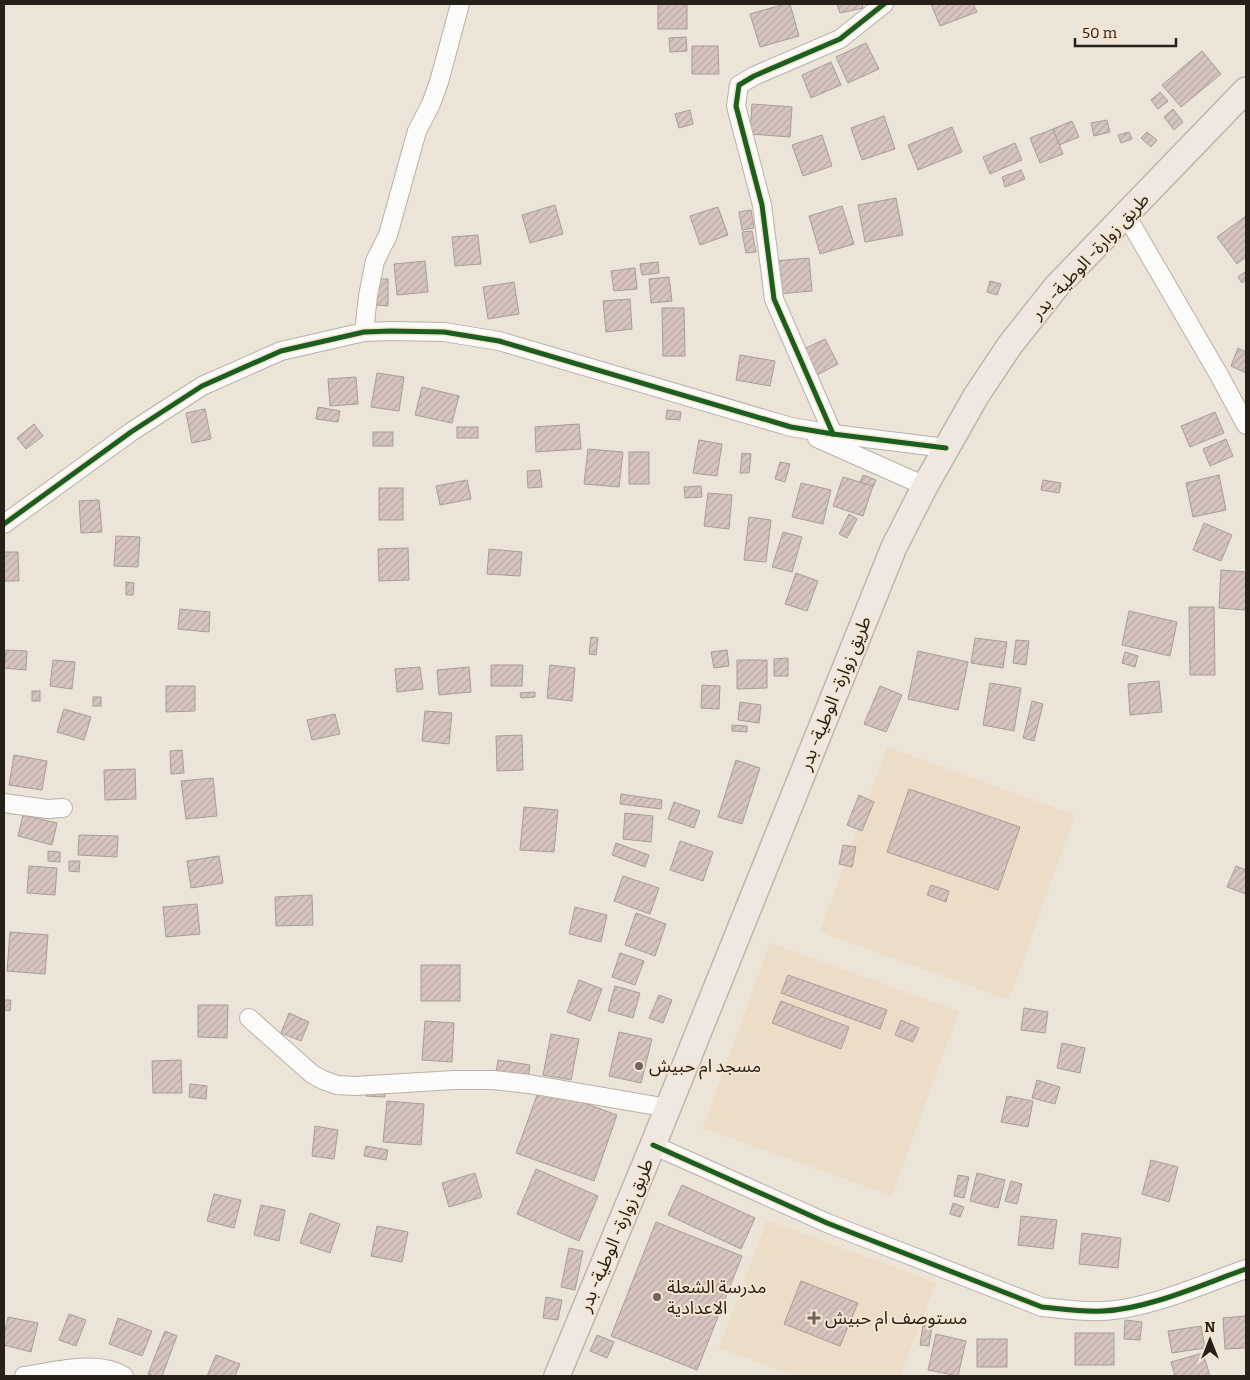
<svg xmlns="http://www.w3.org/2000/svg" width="1250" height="1380" viewBox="0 0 1250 1380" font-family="Bitter,'Noto Sans Arabic',serif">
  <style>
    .built { fill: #ecddc9 }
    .building { fill: url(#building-hatch); stroke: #a69d97 }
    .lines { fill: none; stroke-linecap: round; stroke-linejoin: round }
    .minor-casing { stroke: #b8b1a8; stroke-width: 20 }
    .highway-casing { stroke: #bfb4a8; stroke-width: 28 }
    .minor { stroke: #fcfbf9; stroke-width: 18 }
    .highway { stroke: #f0e7e1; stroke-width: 25 }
    .cycleway-casing { stroke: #f5e5d0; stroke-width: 8 }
    .cycleway { stroke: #1b5e20; stroke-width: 5 }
    .poi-dot { fill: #6c655b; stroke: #f5e5d0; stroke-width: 2 }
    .labels { text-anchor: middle; stroke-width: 4; stroke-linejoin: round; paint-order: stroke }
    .street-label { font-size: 18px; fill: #262018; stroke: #f5e5d0 }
    .poi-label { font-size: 18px; fill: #262018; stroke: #f5e5d0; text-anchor: start }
  </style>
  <defs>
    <pattern id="building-hatch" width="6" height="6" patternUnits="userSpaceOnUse" patternTransform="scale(1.25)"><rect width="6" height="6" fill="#d6c5be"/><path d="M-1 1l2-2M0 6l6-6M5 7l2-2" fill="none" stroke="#b8a9a3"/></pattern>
  </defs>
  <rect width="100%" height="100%" fill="#ede4d8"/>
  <g class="built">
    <path d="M887,747L1075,815L1009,1000L820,932Z"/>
    <path d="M770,943L959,1011L892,1196L703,1128Z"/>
    <path d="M767,1220L936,1283L900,1376H795L719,1348Z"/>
  </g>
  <g class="building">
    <rect x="658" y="4" width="29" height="25"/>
    <path d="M785,4H790L799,36L760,47L750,14Z"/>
    <path d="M837,4H862L863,8L840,13Z"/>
    <path d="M931,4H973L977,12L940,26Z"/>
    <path d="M686,37L687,51L670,52L669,38Z"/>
    <path d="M866,43L879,69L848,83L836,57Z"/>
    <path d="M692,46H718L719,74H692Z"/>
    <path d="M1202,51L1221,74L1181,107L1162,85Z"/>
    <path d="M831,62L841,85L811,98L802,75Z"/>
    <path d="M1160,92L1168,101L1158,109L1151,100Z"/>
    <path d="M752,104L792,107L790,137L750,134Z"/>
    <path d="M1173,109L1183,122L1174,130L1164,117Z"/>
    <path d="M690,110L693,124L679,128L675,114Z"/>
    <path d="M884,116L895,149L862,160L851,128Z"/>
    <path d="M1107,120L1110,132L1094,136L1091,123Z"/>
    <path d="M1072,121L1079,137L1059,145L1053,129Z"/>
    <path d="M952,127L962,152L918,170L908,145Z"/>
    <path d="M1053,129L1063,154L1040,163L1030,138Z"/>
    <path d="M1129,132L1132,139L1121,143L1118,135Z"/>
    <path d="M1147,132L1157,140L1151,147L1141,138Z"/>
    <path d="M822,135L832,166L803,176L792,145Z"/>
    <path d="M1015,143L1022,160L990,174L983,157Z"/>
    <path d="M1021,170L1025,179L1005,187L1002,177Z"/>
    <path d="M896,198L903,235L865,242L858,205Z"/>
    <path d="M555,205L563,234L530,243L522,215Z"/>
    <path d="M842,206L854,244L820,254L809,216Z"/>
    <path d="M718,207L728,235L700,245L690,216Z"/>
    <path d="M751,210L754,228L742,230L739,212Z"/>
    <path d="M1246,216V257L1237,264L1217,237Z"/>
    <path d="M752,231L756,252L746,253L742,232Z"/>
    <path d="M478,235L481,264L455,266L452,237Z"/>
    <path d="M809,258L812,291L778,294L775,261Z"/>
    <path d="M425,261L428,292L397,295L394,264Z"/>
    <path d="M658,262L659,273L642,275L640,264Z"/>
    <path d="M635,268L637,289L614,291L611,271Z"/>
    <path d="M1245,272L1246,280L1242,283L1238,277Z"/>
    <path d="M669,277L672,301L651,303L649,279Z"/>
    <path d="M376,279H388V306L376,305Z"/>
    <path d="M990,281L1001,284L997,295L987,292Z"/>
    <path d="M514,282L519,314L488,319L483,287Z"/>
    <path d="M630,299L632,329L606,332L603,301Z"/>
    <path d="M662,308H684L685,356H663Z"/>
    <path d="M825,339L838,364L817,375L804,349Z"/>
    <path d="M1238,348L1246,352V373L1231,366Z"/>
    <path d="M740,355L775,361L770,386L736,380Z"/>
    <path d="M377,373L404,377L399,411L371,407Z"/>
    <path d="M356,377L358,404L330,406L328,379Z"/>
    <path d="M422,387L459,396L452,423L415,415Z"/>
    <path d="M318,407L340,411L338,422L316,419Z"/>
    <path d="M205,409L211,439L192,443L186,413Z"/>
    <path d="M667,410L681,412L680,420L666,419Z"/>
    <path d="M1215,412L1224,433L1190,447L1181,426Z"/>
    <path d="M34,424L43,436L26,449L17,438Z"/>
    <path d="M579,424L581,449L536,452L535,427Z"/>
    <rect x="457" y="427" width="21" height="11"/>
    <rect x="373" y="432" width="20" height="14"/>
    <path d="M1226,439L1233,456L1210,466L1203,449Z"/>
    <path d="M699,440L722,444L717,476L693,473Z"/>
    <path d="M588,449L623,452L619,487L584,484Z"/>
    <rect x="629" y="452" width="20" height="32"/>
    <path d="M742,453L751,454L749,473H740Z"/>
    <path d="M780,462L790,464L785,482L775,479Z"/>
    <path d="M540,470L542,487L528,488L527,471Z"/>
    <path d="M863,475L876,480L873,487L860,482Z"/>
    <path d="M1219,475L1226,510L1193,517L1186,483Z"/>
    <path d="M843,477L873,486L863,516L833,506Z"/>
    <path d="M467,480L471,499L440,505L436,486Z"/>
    <path d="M1043,480L1061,483L1059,493L1041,490Z"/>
    <path d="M801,483L831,490L823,524L792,517Z"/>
    <path d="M701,486L702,497L685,498L684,487Z"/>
    <rect x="379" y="488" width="24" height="32"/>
    <path d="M708,493L732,495L729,529L704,526Z"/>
    <path d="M99,500L102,532L81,533L79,501Z"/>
    <path d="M849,514L857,519L847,538L839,534Z"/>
    <path d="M749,517L771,520L766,562L744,560Z"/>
    <path d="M1204,523L1232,535L1221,561L1193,550Z"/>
    <path d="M783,532L802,537L792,572L772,567Z"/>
    <path d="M116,536L140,537L138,567L114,566Z"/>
    <path d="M408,548L409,580L379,581L378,549Z"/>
    <path d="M489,549L522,552L520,576L487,574Z"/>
    <path d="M4,552H18L19,581H4Z"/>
    <path d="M1221,570L1246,572V610L1219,608Z"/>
    <path d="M796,573L818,581L807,611L785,604Z"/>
    <path d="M126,582L134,583L133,595H126Z"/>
    <path d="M1189,607H1214L1215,675H1190Z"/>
    <path d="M180,609L210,612L209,632L178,629Z"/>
    <path d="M1129,611L1177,622L1170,656L1122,645Z"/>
    <path d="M591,637L598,638L596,655L589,654Z"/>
    <path d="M975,638L1007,642L1003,668L971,663Z"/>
    <path d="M1016,640L1029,641L1026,665L1013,663Z"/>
    <path d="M6,650L27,651L26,670L4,668Z"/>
    <path d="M727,650L729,666L714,668L711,652Z"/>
    <path d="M918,651L968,662L958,710L908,699Z"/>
    <path d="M1125,652L1138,656L1135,667L1122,663Z"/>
    <path d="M788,658V676H774V659Z"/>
    <path d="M53,660L75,662L72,689L50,686Z"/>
    <path d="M737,660H767V688L737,689Z"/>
    <path d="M491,665H523L522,686H491Z"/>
    <path d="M550,665L575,668L572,701L547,698Z"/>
    <path d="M420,667L423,689L397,692L395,669Z"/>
    <path d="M469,667L471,692L439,695L437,670Z"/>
    <path d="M1159,681L1162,712L1130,715L1128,684Z"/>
    <path d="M990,683L1021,688L1014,731L983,725Z"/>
    <path d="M702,685L720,686L719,709L701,708Z"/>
    <path d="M166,686H195V711L166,712Z"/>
    <path d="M880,686L902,695L886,732L864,724Z"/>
    <rect x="32" y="691" width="8" height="10"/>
    <path d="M535,692V697L521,698L520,693Z"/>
    <rect x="93" y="697" width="8" height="9"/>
    <path d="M1032,701L1043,704L1034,741L1023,738Z"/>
    <path d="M740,702L761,705L759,723L738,720Z"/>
    <path d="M64,709L91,717L84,740L57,732Z"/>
    <path d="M425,711L452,713L449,744L422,741Z"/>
    <path d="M335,714L340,734L312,740L307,720Z"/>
    <path d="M732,725L747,726V732L732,731Z"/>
    <path d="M522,735L523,770L497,771L496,736Z"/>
    <path d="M182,750L184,773L171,774L170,751Z"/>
    <path d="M14,755L47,761L42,790L9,785Z"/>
    <path d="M736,760L760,768L742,824L718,817Z"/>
    <path d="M135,769L136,799L105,800L104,770Z"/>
    <path d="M213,778L217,816L186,819L181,781Z"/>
    <path d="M909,789L1020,827L998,890L887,852Z"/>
    <path d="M621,794L662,800L661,809L620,804Z"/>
    <path d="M859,795L874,802L862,831L847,825Z"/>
    <path d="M674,802L700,811L694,828L668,819Z"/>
    <path d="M524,807L558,810L554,852L520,850Z"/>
    <path d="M625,813L653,816L651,842L623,839Z"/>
    <path d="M23,815L57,823L52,845L18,836Z"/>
    <path d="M79,835L118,836L117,857L78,855Z"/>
    <path d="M680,841L713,852L703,881L670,870Z"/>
    <path d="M616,843L649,855L645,867L612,855Z"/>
    <path d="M843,845L856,847L852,867L839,864Z"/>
    <path d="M48,851L60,852V862L48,861Z"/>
    <path d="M219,856L223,883L191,888L187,861Z"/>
    <path d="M69,861H80L79,872L69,871Z"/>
    <path d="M29,866L57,868L55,895L27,893Z"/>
    <path d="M1236,866L1246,870V894L1227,887Z"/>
    <path d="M623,876L659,888L650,914L614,901Z"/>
    <path d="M931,885L949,891L946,902L927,895Z"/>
    <path d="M312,895L313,925L276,926L275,897Z"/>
    <path d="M197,904L200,934L166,937L163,907Z"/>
    <path d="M575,907L607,915L601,942L569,934Z"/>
    <path d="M636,913L666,924L655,956L625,945Z"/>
    <path d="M10,932L48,935L45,974L7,971Z"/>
    <path d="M620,953L644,961L635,985L612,977Z"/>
    <rect x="421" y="965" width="39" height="36"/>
    <path d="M788,975L887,1010L880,1029L781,993Z"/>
    <path d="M579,980L602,989L590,1021L567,1012Z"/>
    <path d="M615,986L640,993L633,1018L608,1011Z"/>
    <path d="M659,995L672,1000L663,1023L649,1018Z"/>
    <path d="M4,1000H11L10,1011L4,1010Z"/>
    <path d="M781,1001L849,1027L841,1049L772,1023Z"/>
    <path d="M198,1005H228L227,1038L198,1037Z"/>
    <path d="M1024,1008L1048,1012L1045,1033L1021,1030Z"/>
    <path d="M289,1013L309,1022L301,1041L281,1033Z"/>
    <path d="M901,1020L919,1028L913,1042L895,1035Z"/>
    <path d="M425,1021L454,1023L452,1062L422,1060Z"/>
    <path d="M619,1032L652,1039L641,1083L609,1076Z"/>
    <path d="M551,1034L579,1039L571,1080L543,1075Z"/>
    <path d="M1062,1043L1085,1048L1080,1073L1057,1068Z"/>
    <path d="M181,1060L182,1093H153L152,1061Z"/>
    <path d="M498,1060L530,1065L528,1078L496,1073Z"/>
    <path d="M1037,1080L1060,1087L1055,1104L1032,1098Z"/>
    <path d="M190,1084L207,1086L206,1099L189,1097Z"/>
    <path d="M540,1087L617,1115L594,1181L516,1153Z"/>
    <path d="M366,1088H385V1097L366,1096Z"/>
    <path d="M1007,1096L1033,1101L1028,1127L1001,1122Z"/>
    <path d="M387,1101L424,1104L421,1145L383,1142Z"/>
    <path d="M315,1126L338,1130L334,1159L312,1156Z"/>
    <path d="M366,1146L388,1150L386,1160L364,1156Z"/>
    <path d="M1151,1160L1178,1167L1169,1202L1142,1194Z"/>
    <path d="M536,1169L598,1196L579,1241L517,1214Z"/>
    <path d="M475,1173L482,1197L449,1207L442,1183Z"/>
    <path d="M977,1173L1005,1180L998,1208L970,1201Z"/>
    <path d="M958,1175L969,1177L964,1198L954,1196Z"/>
    <path d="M1011,1181L1022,1184L1017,1204L1005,1201Z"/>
    <path d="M682,1185L755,1218L741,1249L668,1215Z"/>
    <path d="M214,1194L241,1200L234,1228L207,1221Z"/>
    <path d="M953,1203L964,1207L960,1217L950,1214Z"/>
    <path d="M261,1205L285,1210L279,1241L254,1235Z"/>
    <path d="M310,1213L340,1224L330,1253L300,1243Z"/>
    <path d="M1021,1216L1057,1220L1053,1249L1018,1245Z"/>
    <path d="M656,1222L742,1256L697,1370L611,1336Z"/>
    <path d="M377,1226L408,1232L402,1262L371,1256Z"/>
    <path d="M1082,1233L1121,1238L1118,1268L1079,1264Z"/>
    <path d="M569,1248L583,1251L575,1290L561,1287Z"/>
    <path d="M801,1281L858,1303L840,1346L784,1324Z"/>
    <path d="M546,1297L562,1300L558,1320L543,1318Z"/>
    <path d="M69,1314L86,1320L76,1346L59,1340Z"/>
    <path d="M1246,1316V1348L1225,1349L1223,1318Z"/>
    <path d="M8,1317L38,1323L31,1352L4,1345V1335Z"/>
    <path d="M118,1318L152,1331L142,1356L109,1344Z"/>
    <path d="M1125,1320L1142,1322L1140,1340L1124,1339Z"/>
    <path d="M923,1325L932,1326L929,1346L920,1345Z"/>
    <path d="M1201,1326L1205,1348L1172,1353L1168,1331Z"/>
    <path d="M165,1331L177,1336L162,1376H154L148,1374Z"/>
    <rect x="1075" y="1333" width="39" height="32"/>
    <path d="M936,1334L966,1341L958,1376L928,1370Z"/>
    <path d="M597,1335L614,1342L607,1358L590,1351Z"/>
    <rect x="977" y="1339" width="30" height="28"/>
    <path d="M1203,1353L1210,1376H1175L1171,1362Z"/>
    <path d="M216,1355L240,1364L235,1376H207Z"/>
  </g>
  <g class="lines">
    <defs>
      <g id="minor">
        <path d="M1126,215L1219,375L1246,425"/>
        <path d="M364,332L368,296L375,261L388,235L417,131L431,104L439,82L460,4"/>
        <path d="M833,434L774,299L762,205L736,106L739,85L754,76L840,39L884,4"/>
        <path d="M817,438L925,486"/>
        <path d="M4,524L131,432L202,386L281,351L364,332L391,331L444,332L499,341L791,427L833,434L946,448"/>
        <path d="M4,803L47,809L63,808"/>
        <path d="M249,1018L312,1074L323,1080L337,1085L355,1086L454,1080H493L529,1084L668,1108"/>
        <path d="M653,1145L827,1223L1042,1307C1062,1309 1082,1312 1103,1311C1149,1309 1203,1284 1246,1269"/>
        <path d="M24,1376C53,1372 98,1359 124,1376"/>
      </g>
      <path id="highway" d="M557,1376L653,1145L894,547L925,486L976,396L1010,345L1056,287L1246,90"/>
    </defs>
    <use href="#minor" class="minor-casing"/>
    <use href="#highway" class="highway-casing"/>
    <use href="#minor" class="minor"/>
    <use href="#highway" class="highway"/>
    <defs>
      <g id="cycleway">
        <path d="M833,434L774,299L762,205L736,106L739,85L754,76L840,39L884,4"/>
        <path d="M4,524L131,432L202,386L281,351L364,332L391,331L444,332L499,341L791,427L833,434L946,448"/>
        <path d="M653,1145L827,1223L1042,1307C1062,1309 1082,1312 1103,1311C1149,1309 1203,1284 1246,1269"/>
      </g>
    </defs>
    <use href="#cycleway" class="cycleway-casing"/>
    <use href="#cycleway" class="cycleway"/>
  </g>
  <g class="poi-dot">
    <circle cx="639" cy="1066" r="5"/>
    <circle cx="657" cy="1297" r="5"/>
    <path d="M811.5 1310.5h5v5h5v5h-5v5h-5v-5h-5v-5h5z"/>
  </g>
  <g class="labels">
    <g class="street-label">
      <text transform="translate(1090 256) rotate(-47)" y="6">طريق زوارة- الوطية- بدر</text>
      <text transform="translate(835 693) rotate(-68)" y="6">طريق زوارة- الوطية- بدر</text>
      <text transform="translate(616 1235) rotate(-67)" y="6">طريق زوارة- الوطية- بدر</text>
    </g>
    <g class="poi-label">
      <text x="649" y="1072">مسجد ام حبيش</text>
      <text x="667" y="1293">مدرسة الشعلة<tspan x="667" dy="21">الاعدادية</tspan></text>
      <text x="825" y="1324">مستوصف ام حبيش</text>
    </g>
  </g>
  <rect width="1250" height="1380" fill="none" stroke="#262018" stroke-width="10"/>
  <g transform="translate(1210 1340)" stroke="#f5e5d0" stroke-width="4" paint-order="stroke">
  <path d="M0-4L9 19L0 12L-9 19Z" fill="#262018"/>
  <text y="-8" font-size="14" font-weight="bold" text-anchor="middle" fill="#262018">N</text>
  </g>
  <path d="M1075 38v8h101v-8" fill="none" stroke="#262018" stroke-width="2.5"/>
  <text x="1082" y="38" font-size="15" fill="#262018" stroke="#f5e5d0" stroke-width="4" paint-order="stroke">50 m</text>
</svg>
